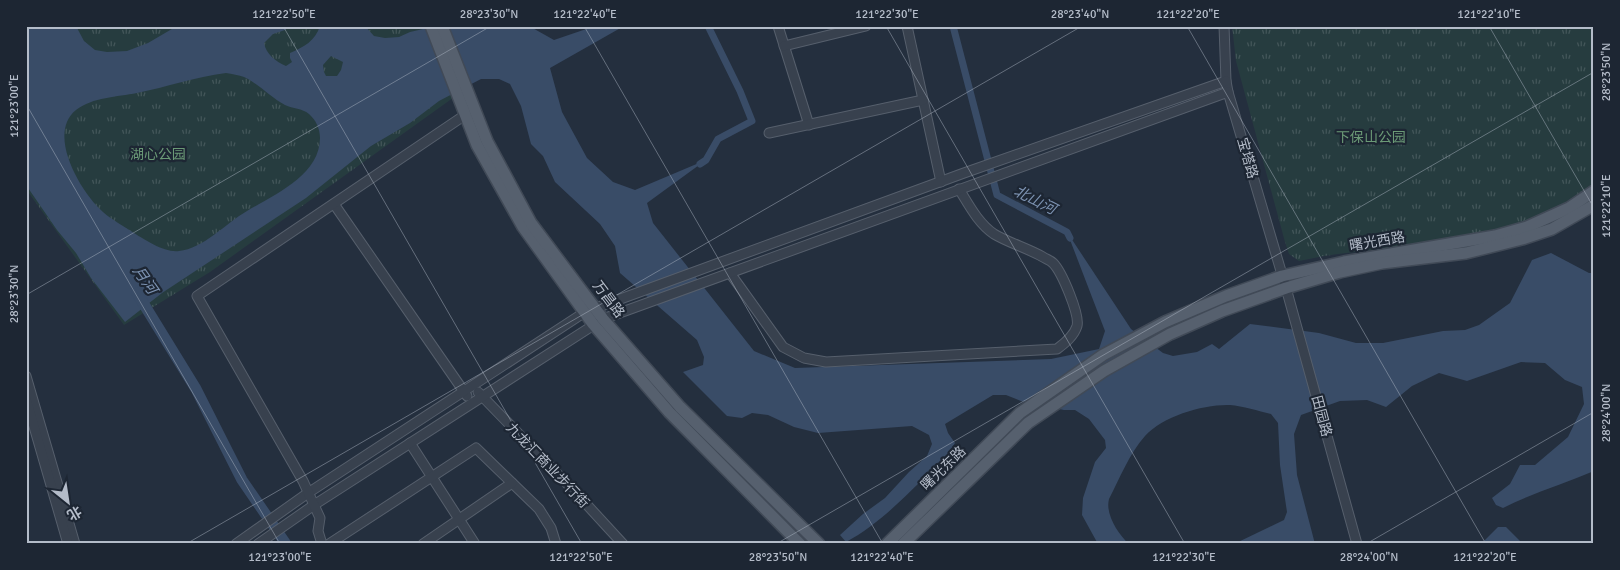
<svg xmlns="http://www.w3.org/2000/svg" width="1620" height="570" viewBox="0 0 1620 570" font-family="Signika,'Noto Sans SC',sans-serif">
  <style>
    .park { fill: url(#park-tufts) }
    .water { fill: #394c67; fill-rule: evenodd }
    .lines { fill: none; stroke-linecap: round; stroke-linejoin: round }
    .canal { stroke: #394c67; stroke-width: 7 }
    .river { stroke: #394c67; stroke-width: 11 }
    .minor-casing { stroke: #565f6c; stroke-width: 11 }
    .major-casing { stroke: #414a57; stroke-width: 14 }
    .minor { stroke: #38414e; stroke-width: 9 }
    .major { stroke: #56606e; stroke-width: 11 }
    .ticks { fill: none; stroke: #b4bcc9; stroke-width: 1; stroke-opacity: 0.45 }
    .labels { text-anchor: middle; stroke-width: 4.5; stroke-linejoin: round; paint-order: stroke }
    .park-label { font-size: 14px; fill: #6b9a76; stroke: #1d2633 }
    .street-label { font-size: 14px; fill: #b4bcc9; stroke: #1d2633 }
    .water-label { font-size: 15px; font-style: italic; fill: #7c92b1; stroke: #1d2633 }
    .neatline { fill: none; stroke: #b4bcc9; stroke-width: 2 }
    .ticks-label { font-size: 12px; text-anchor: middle; fill: #b4bcc9 }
  </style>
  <defs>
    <pattern id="park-tufts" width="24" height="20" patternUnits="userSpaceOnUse" patternTransform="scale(1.25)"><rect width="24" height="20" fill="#263c3f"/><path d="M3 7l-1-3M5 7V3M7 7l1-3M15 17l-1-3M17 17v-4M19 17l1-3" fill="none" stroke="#435659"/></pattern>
  </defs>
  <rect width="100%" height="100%" fill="#242f3e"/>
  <g class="park">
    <path d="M83,26H440L464,90L210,272L124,325L26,189V103L62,38Z"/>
    <path d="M1232,26H1594V184C1572,199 1548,213 1523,222C1460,243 1389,247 1324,256L1299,261L1289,254L1285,242L1236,61Z"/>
  </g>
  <g class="water">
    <path d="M26,26H76L84,41L95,50L107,52L127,51L148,43L177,26H291L285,30L273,34L264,43C266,54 276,62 286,66L292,62L290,58V53C304,47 315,41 320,26H365L374,36L385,38L399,37L410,32L436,26H529L554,40L595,26H624L550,68L562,112L587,158L613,182L635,190L706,160L647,203L653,223L754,351L795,368L1051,359L1099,349L1105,331L1067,232L1131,329L1163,353L1173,356L1197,352L1212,344L1219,349L1250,324L1319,333L1356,343H1383L1443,331L1465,330L1479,325L1510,303L1532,260L1551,253L1589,273H1594V471C1564,484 1532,493 1503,508L1496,505L1492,498L1510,484L1520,465H1535L1568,437L1584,404L1582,387L1565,380L1545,363L1521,362L1467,381L1439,373L1412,386L1386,407L1367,400L1340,401L1301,415L1294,434L1297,475L1315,544H1234L1284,520L1287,512L1280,465L1278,423L1271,414C1258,411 1243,406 1230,405C1204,404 1163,416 1145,436C1129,454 1120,478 1109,499C1105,514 1118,534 1129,544H1098L1082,515L1083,498L1095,462L1106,448L1105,440L1089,419L1075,410H1064L1021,401L1006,395H993L945,424L948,433L955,443L948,454C918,483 884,522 846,542L840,535L863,514L885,498L909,472L927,456L932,444L929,435L912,426L818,433L794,427L768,415L752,413L742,418L727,416L683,372L703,365L704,357L697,340L620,273L615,246L600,224L555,182L543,156L531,144L521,106L510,84L499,79H481L439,101L410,123L371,146L306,198L162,293L125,322L91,278L76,253L57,230L26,185ZM331,56L343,62L341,70L337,76H326L324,72L323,65ZM226,73C232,74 239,75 244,77C259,84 270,97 285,105C293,109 302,108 309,114C316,120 320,129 320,138C320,175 274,195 247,211C226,223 203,249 179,251C165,253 145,240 134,233C124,226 112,220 103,212C81,193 46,134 76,110C93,97 117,97 137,93C167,87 195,77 226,73Z"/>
    <path d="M1498,527H1506L1523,544H1481Z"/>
  </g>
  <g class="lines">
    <g class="canal">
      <path d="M953,26L997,195L1067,232L1070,238"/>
      <path d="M700,164L706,160L718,139L752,121L740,91L708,26"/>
    </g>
    <path class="river" d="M137,293L196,389L242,480L286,544"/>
    <defs>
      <g id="minor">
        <path d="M778,26L809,125"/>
        <path d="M907,26L941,182"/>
        <path d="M1224,26L1226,81L1228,92L1286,288L1357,544"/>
        <path d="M784,46L866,26"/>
        <path d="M769,133L923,100"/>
        <path d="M334,204L467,396"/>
        <path d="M730,273L783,347L804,358L826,362L1057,349C1065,343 1074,336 1077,326C1080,315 1062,272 1053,263C1050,260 1046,259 1043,257C1027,248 1009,243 994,234C978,223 969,205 959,189"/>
        <path d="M26,376L75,544"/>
        <path d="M478,392L577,494L623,544"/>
        <path d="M26,399L68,544"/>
        <path d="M410,443L475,544"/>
        <path d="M236,544L308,493L585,312L964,173L1226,81"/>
        <path d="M258,544L314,505L603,319L1228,92"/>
        <path d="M322,544L318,531L320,518L303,481L197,296L465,115"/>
        <path d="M329,544L476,448L539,509L551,528L556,544"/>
        <path d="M423,544L512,483"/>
      </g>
      <g id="major">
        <path d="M431,26L477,145L523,227L593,324L669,412L800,544"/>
        <path d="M442,26L487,141L531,223L603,319L680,407L819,544"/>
        <path d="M887,544L1020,413L1103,355L1165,322L1226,296L1282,276L1344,262L1495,236L1527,227L1569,208L1594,191"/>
        <path d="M903,544L1028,423L1104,371L1170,334L1222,311L1286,288L1340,272L1382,263L1466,253L1522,239L1552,229L1594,205"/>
      </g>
    </defs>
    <use href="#minor" class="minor-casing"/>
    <use href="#major" class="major-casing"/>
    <use href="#minor" class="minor"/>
    <use href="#major" class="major"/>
  </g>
  <path class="ticks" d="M283,26L582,544M584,26L883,544M886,26L1185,544M1187,26L1486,544M1489,26L1594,208M26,104L280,544M26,295L491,26M186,544L1082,26M776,544L1594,72M1366,544L1594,412"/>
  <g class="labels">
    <g class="park-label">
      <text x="1371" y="142">下保山公园</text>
      <text x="158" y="159">湖心公园</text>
    </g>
    <g class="street-label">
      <text transform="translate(1248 158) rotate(74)" y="5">宝塔路</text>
      <text transform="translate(1377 241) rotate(-10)" y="5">曙光西路</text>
      <text transform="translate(609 299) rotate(53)" y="5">万昌路</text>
      <text transform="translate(1322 416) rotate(75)" y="5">田园路</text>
      <text transform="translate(548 465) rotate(46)" y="5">九龙汇商业步行街</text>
      <text transform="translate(943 468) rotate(-44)" y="5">曙光东路</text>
    </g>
    <g class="water-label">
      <text transform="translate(1035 200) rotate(27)" y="5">北山河</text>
      <text transform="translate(145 280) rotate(55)" y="5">月河</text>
    </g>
  </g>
  <rect width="1620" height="570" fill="none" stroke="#1d2633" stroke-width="55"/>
  <g transform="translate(68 502) rotate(150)" stroke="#1d2633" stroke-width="4" paint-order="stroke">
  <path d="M0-4L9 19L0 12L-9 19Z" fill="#b4bcc9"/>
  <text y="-8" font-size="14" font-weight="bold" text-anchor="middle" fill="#b4bcc9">北</text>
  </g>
  <rect x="28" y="28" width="1564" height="514" class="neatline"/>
  <g class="ticks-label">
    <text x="284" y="18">121°22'50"E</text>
    <text x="489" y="18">28°23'30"N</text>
    <text x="585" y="18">121°22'40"E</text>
    <text x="887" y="18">121°22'30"E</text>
    <text x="1080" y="18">28°23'40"N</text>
    <text x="1188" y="18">121°22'20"E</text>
    <text x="1489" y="18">121°22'10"E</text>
    <text transform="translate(1606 72) rotate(-90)" y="4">28°23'50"N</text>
    <text transform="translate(14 106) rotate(-90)" y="4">121°23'00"E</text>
    <text transform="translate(1606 206) rotate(-90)" y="4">121°22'10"E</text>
    <text transform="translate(14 294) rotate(-90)" y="4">28°23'30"N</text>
    <text transform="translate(1606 413) rotate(-90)" y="4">28°24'00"N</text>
    <text x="280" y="561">121°23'00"E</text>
    <text x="581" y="561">121°22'50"E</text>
    <text x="778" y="561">28°23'50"N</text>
    <text x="882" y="561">121°22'40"E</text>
    <text x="1184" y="561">121°22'30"E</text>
    <text x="1369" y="561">28°24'00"N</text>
    <text x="1485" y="561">121°22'20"E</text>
  </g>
</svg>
